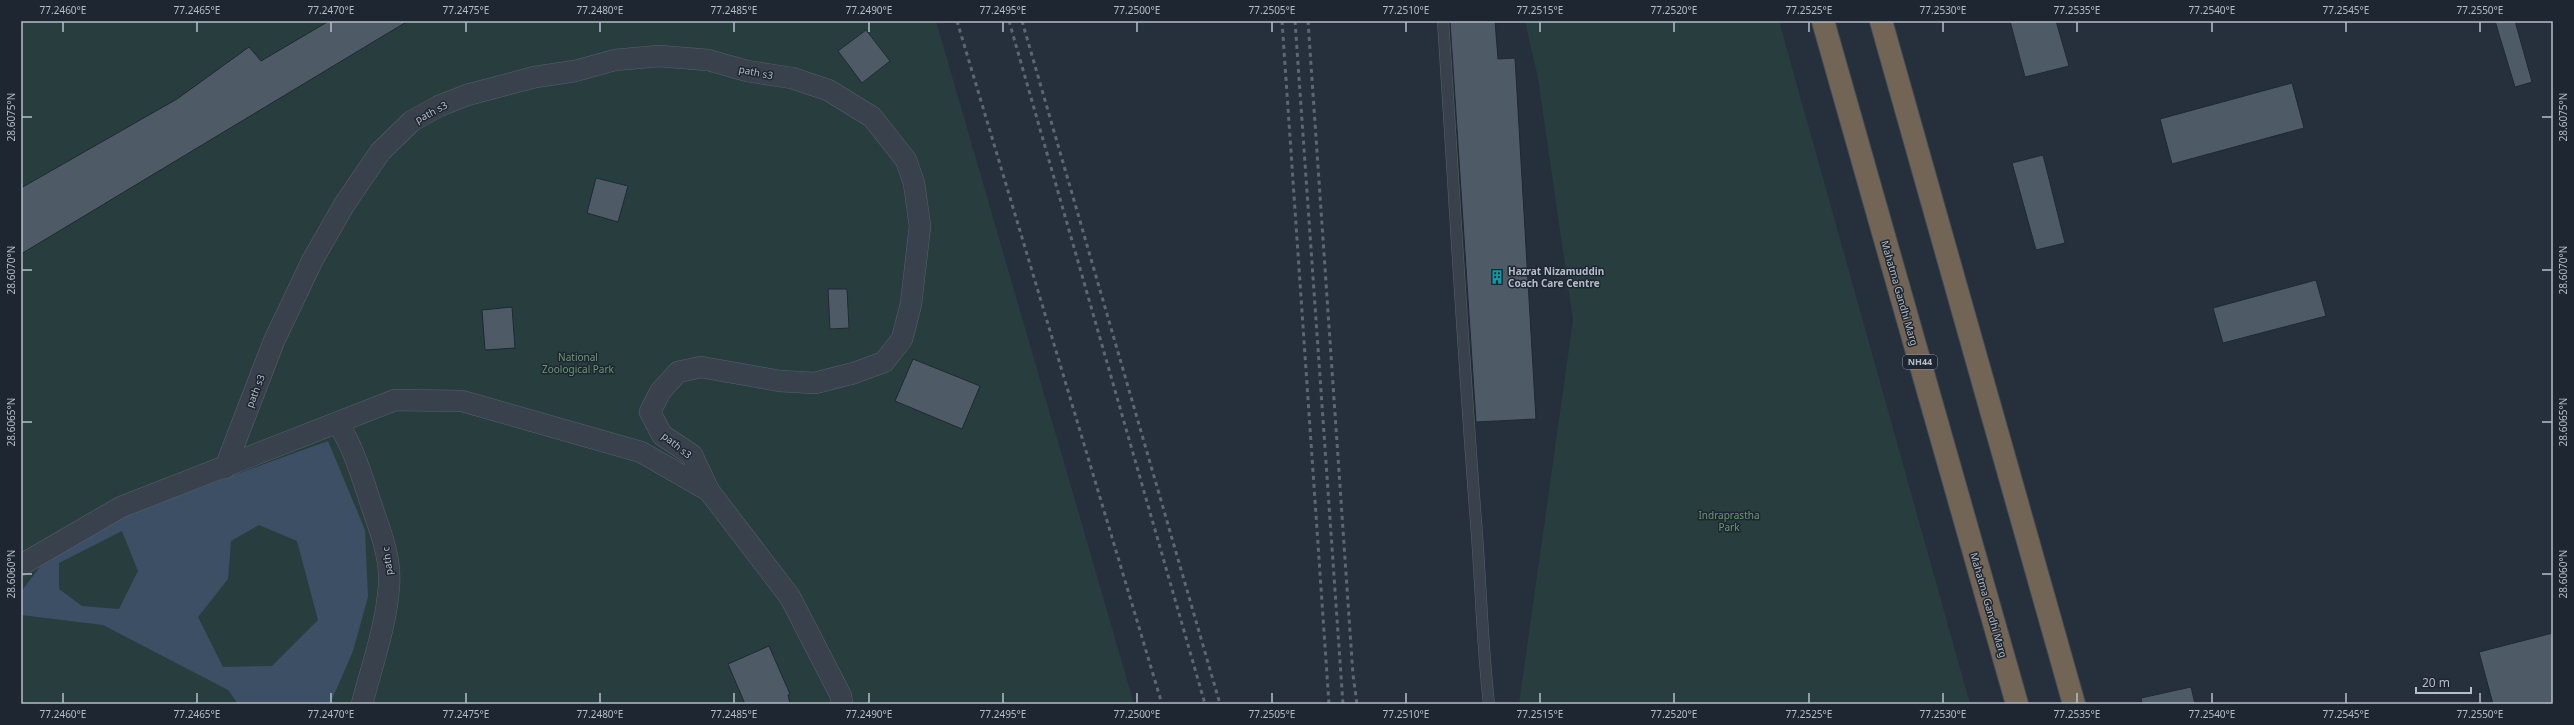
<svg xmlns="http://www.w3.org/2000/svg" width="2574" height="725" viewBox="0 0 2574 725" font-family="'Noto Sans',sans-serif">
  <style>
    .green { fill: #283e3e }
    .water { fill: #3c4f64; fill-rule: evenodd }
    .building { fill: #4e5b67; stroke: #202933 }
    .lines { fill: none; stroke-linecap: round; stroke-linejoin: round }
    .lane-casing { stroke: #57606a; stroke-width: 12 }
    .street-casing { stroke: #57606a; stroke-width: 22 }
    .highway-casing { stroke: #444d57; stroke-width: 24 }
    .lane { stroke: #39424c; stroke-width: 11 }
    .street { stroke: #39424c; stroke-width: 21 }
    .highway { stroke: #726556; stroke-width: 22 }
    .rail { stroke: #5b6773; stroke-width: 3; stroke-dasharray: 4 4; stroke-linecap: butt }
    .ticks { fill: none; stroke: #b5bdc7; stroke-width: 1.5 }
    .labels { text-anchor: middle; stroke-width: 3; stroke-linejoin: round; paint-order: stroke }
    .shield { fill: #1e2731; stroke: #88909a; stroke-width: 1 }
    .shield-label { font-size: 9px; font-weight: bold; fill: #b5bdc7 }
    .street-label { font-size: 10px; fill: #b5bdc7; stroke: #1e2731 }
    .poi-label { font-size: 10px; font-weight: bold; fill: #b5bdc7; stroke: #1e2731; text-anchor: start }
    .park-label { font-size: 10px; fill: #6d9774; stroke: #1e2731 }
    .neatline { fill: none; stroke: #b5bdc7; stroke-width: 1.5 }
    .ticks-label { font-size: 10px; text-anchor: middle; fill: #b5bdc7 }
  </style>
  <rect width="100%" height="100%" fill="#25303c"/>
  <g class="green">
    <path d="M21,21H936L1134,704H21Z"/>
    <path d="M1525,21H1779L1970,704H1519L1573,320L1538,78Z"/>
  </g>
  <path class="water" d="M328,441L365,530L368,597L353,651L330,704H238L228,690L103,625L21,615V592L45,560L140,509ZM259,525L297,541L318,620L272,666L223,667L198,617L228,579L231,541ZM122,531L138,571L119,609L82,606L59,589V563Z"/>
  <g class="building">
    <path d="M329,21H408L21,254V188L177,99L249,47L261,61Z"/>
    <path d="M1450,21H1495L1498,59L1515,58L1536,419L1476,422Z"/>
    <path d="M2010,21H2056L2069,66L2025,77Z"/>
    <path d="M2495,21H2515L2532,82L2515,87Z"/>
    <path d="M866,30L890,61L862,83L838,51Z"/>
    <path d="M2292,83L2304,128L2172,164L2160,119Z"/>
    <path d="M2043,155L2065,243L2036,250L2012,163Z"/>
    <path d="M596,178L628,186L618,222L587,213Z"/>
    <path d="M2316,280L2326,316L2223,343L2213,308Z"/>
    <path d="M828,289H847L849,328L830,329Z"/>
    <path d="M512,307L515,348L485,350L482,310Z"/>
    <path d="M913,359L980,386L962,429L895,401Z"/>
    <path d="M2553,633V704H2493L2479,652Z"/>
    <path d="M769,646L790,694L788,695L790,704H745L728,664Z"/>
    <path d="M2191,687L2195,704H2142L2141,698Z"/>
  </g>
  <g class="lines">
    <defs>
      <path id="lane" d="M1443,21C1454,188 1463,355 1476,522C1481,583 1482,644 1489,704"/>
      <g id="street">
        <path d="M338,423C355,451 362,477 372,507C381,533 391,558 389,586C386,627 372,665 362,704"/>
        <path d="M225,468L274,341L312,261L344,205L380,152L412,121L439,106L467,95L535,77L575,71L615,60L659,56L708,60L747,71L792,78L828,90L872,117L906,160L914,183L920,226L911,304L902,339L884,362L854,373L815,383L780,381L701,367L678,372L660,392L650,412L662,435L692,455L709,491"/>
        <path d="M21,565L121,507L395,400L462,401L641,452L709,491L790,597L841,696L842,704"/>
      </g>
      <g id="highway">
        <path d="M1823,21L2017,704"/>
        <path d="M1881,21L2074,704"/>
      </g>
    </defs>
    <use href="#lane" class="lane-casing"/>
    <use href="#street" class="street-casing"/>
    <use href="#highway" class="highway-casing"/>
    <use href="#lane" class="lane"/>
    <use href="#street" class="street"/>
    <use href="#highway" class="highway"/>
    <g class="rail">
      <path d="M957,21L1162,704"/>
      <path d="M1009,21L1205,704"/>
      <path d="M1022,21L1220,704"/>
      <path d="M1282,21L1329,704"/>
      <path d="M1295,21L1343,704"/>
      <path d="M1308,21L1353,675L1357,704"/>
    </g>
  </g>
  <path class="ticks" d="M63,22V32M197,22V32M331,22V32M466,22V32M600,22V32M734,22V32M869,22V32M1003,22V32M1137,22V32M1272,22V32M1406,22V32M1540,22V32M1674,22V32M1809,22V32M1943,22V32M2077,22V32M2212,22V32M2346,22V32M2480,22V32M22,117H32M2542,117H2552M22,270H32M2542,270H2552M22,422H32M2542,422H2552M22,574H32M2542,574H2552M63,693V703M197,693V703M331,693V703M466,693V703M600,693V703M734,693V703M869,693V703M1003,693V703M1137,693V703M1272,693V703M1406,693V703M1540,693V703M1674,693V703M1809,693V703M1943,693V703M2077,693V703M2212,693V703M2346,693V703M2480,693V703"/>
  <defs>
    <symbol id="building-bare" viewBox="-9 -9 18 18"><path d="M-4-6H4V6H1V3H-1V6H-4ZM-2.5-4.3h1.7v1.8h-1.7ZM.8-4.3h1.7v1.8H.8ZM-2.5-1h1.7V.8h-1.7ZM.8-1h1.7V.8H.8Z" fill="#0f9aa8" stroke="#1e2731" stroke-width="2.5" paint-order="stroke"/></symbol>
  </defs>
  <g fill-rule="evenodd">
    <use href="#building-bare" x="1487" y="267" width="20" height="20"/>
  </g>
  <g class="labels">
    <rect class="shield" x="1903" y="355" width="34" height="14" rx="3"/>
    <g class="shield-label">
      <text x="1920" y="365">NH44</text>
    </g>
    <g class="street-label">
      <text transform="translate(756 72) rotate(11)" y="4">path s3</text>
      <text transform="translate(431 112) rotate(-28)" y="4">path s3</text>
      <text transform="translate(1900 293) rotate(74)" y="4">Mahatma Gandhi Marg</text>
      <text transform="translate(255 391) rotate(-69)" y="4">path s3</text>
      <text transform="translate(677 445) rotate(39)" y="4">path s3</text>
      <text transform="translate(387 561) rotate(-97)" y="4">path c</text>
      <text transform="translate(1989 605) rotate(74)" y="4">Mahatma Gandhi Marg</text>
    </g>
    <g class="poi-label">
      <text x="1508" y="275">Hazrat Nizamuddin<tspan x="1508" dy="12">Coach Care Centre</tspan></text>
    </g>
    <g class="park-label">
      <text x="578" y="361">National<tspan x="578" dy="12">Zoological Park</tspan></text>
      <text x="1729" y="519">Indraprastha<tspan x="1729" dy="12">Park</tspan></text>
    </g>
  </g>
  <rect width="2574" height="725" fill="none" stroke="#1e2731" stroke-width="44"/>
  <path d="M2416 687v6h55v-6" fill="none" stroke="#b5bdc7" stroke-width="2"/>
  <text x="2422" y="687" font-size="12" fill="#b5bdc7" stroke="#1e2731" stroke-width="3" paint-order="stroke">20 m</text>
  <rect x="22" y="22" width="2530" height="681" class="neatline"/>
  <g class="ticks-label">
    <text x="63" y="14">77.2460°E</text>
    <text x="197" y="14">77.2465°E</text>
    <text x="331" y="14">77.2470°E</text>
    <text x="466" y="14">77.2475°E</text>
    <text x="600" y="14">77.2480°E</text>
    <text x="734" y="14">77.2485°E</text>
    <text x="869" y="14">77.2490°E</text>
    <text x="1003" y="14">77.2495°E</text>
    <text x="1137" y="14">77.2500°E</text>
    <text x="1272" y="14">77.2505°E</text>
    <text x="1406" y="14">77.2510°E</text>
    <text x="1540" y="14">77.2515°E</text>
    <text x="1674" y="14">77.2520°E</text>
    <text x="1809" y="14">77.2525°E</text>
    <text x="1943" y="14">77.2530°E</text>
    <text x="2077" y="14">77.2535°E</text>
    <text x="2212" y="14">77.2540°E</text>
    <text x="2346" y="14">77.2545°E</text>
    <text x="2480" y="14">77.2550°E</text>
    <text transform="translate(11 117) rotate(-90)" y="4">28.6075°N</text>
    <text transform="translate(2563 117) rotate(-90)" y="4">28.6075°N</text>
    <text transform="translate(11 270) rotate(-90)" y="4">28.6070°N</text>
    <text transform="translate(2563 270) rotate(-90)" y="4">28.6070°N</text>
    <text transform="translate(11 422) rotate(-90)" y="4">28.6065°N</text>
    <text transform="translate(2563 422) rotate(-90)" y="4">28.6065°N</text>
    <text transform="translate(11 574) rotate(-90)" y="4">28.6060°N</text>
    <text transform="translate(2563 574) rotate(-90)" y="4">28.6060°N</text>
    <text x="63" y="718">77.2460°E</text>
    <text x="197" y="718">77.2465°E</text>
    <text x="331" y="718">77.2470°E</text>
    <text x="466" y="718">77.2475°E</text>
    <text x="600" y="718">77.2480°E</text>
    <text x="734" y="718">77.2485°E</text>
    <text x="869" y="718">77.2490°E</text>
    <text x="1003" y="718">77.2495°E</text>
    <text x="1137" y="718">77.2500°E</text>
    <text x="1272" y="718">77.2505°E</text>
    <text x="1406" y="718">77.2510°E</text>
    <text x="1540" y="718">77.2515°E</text>
    <text x="1674" y="718">77.2520°E</text>
    <text x="1809" y="718">77.2525°E</text>
    <text x="1943" y="718">77.2530°E</text>
    <text x="2077" y="718">77.2535°E</text>
    <text x="2212" y="718">77.2540°E</text>
    <text x="2346" y="718">77.2545°E</text>
    <text x="2480" y="718">77.2550°E</text>
  </g>
</svg>
